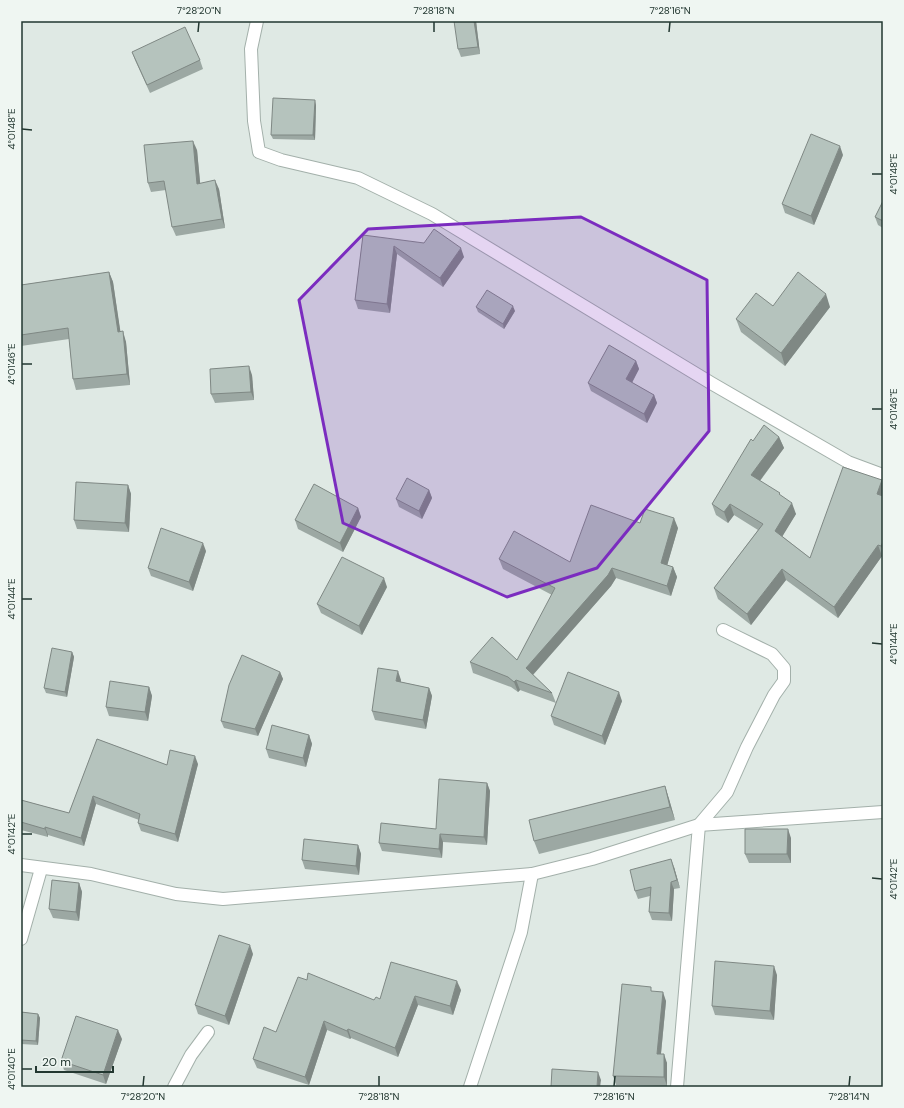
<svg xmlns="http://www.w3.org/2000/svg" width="904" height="1108" viewBox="0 0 904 1108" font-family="'DM Sans',sans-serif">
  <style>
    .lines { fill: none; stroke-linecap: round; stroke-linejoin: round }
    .street-casing { stroke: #a3b0aa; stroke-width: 14 }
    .street { stroke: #fff; stroke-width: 12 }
    .wall { fill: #9ca8a3 }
    .shaded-wall { fill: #7f8884 }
    .building { fill: #b5c3bd; stroke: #7f8884 }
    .marked { fill: #7b2cbf; fill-opacity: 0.2; stroke: #7b2cbf; stroke-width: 3; stroke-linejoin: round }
    .ticks { fill: none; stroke: #223730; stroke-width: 1.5 }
    .neatline { fill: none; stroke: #223730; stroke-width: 1.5 }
    .ticks-label { font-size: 10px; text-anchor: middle; fill: #223730 }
  </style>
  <rect width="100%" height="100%" fill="#dfe9e4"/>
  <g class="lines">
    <defs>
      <g id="street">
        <path d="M257,21L251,49L254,121L259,152L281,160L358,178L432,214L711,383L848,462L883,475"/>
        <path d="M21,865L91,874L176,894L223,899L532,874L592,859L699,825L883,812"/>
        <path d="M21,939L41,869"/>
        <path d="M174,1087L191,1055L208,1032"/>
        <path d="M470,1087L521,932L532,874"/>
        <path d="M677,1087L699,825L727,792L747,747L774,695L784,681V668L772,654L723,630"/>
      </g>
    </defs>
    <use href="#street" class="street-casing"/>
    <use href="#street" class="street"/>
  </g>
  <g class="wall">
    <path d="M476,21L480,54L461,57L458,49Z"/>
    <path d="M132,52L200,60L203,69L150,93L135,60Z"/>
    <path d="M316,105L315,140L273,139L271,135Z"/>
    <path d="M197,150L200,183L219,189L225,228L176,236L172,227L166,190L151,192L148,183Z"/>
    <path d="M843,155L814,225L785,213L782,204Z"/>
    <path d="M883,201V228L878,225L875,217Z"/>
    <path d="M363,235L464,257L443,287L397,254L390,313L358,309L355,300Z"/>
    <path d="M109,272L113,282L120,331L126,342L130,385L76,390L73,379L69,339L21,346V285Z"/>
    <path d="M773,306L830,307L785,366L741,332L736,319Z"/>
    <path d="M476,307L515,311L504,329L478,312Z"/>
    <path d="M636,361L639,369L632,383L654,395L657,403L647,423L591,391L588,383Z"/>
    <path d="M252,375L254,400L215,403L211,394Z"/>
    <path d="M779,437L784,448L760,481L781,496L796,514L782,536L810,558L882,480L883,483V557L882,556L838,618L786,580L751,625L718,599L714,588L758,530L734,515L728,523L716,515L712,504L753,441Z"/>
    <path d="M128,485L131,494L129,532L77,529L74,520Z"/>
    <path d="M429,490L432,498L422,519L399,507L396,499Z"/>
    <path d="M358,508L361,517L343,552L298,529L295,520Z"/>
    <path d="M640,523L678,528L667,565L673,567L677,577L671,596L616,578L611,586L533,675L552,693L556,703L622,701L605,745L554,725L551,716L556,703L520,690L518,692L511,687L473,673L470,662L517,660L552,595L503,569L499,559L570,562Z"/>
    <path d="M206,551L193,591L151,576L148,568Z"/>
    <path d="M387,587L362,635L321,613L317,604Z"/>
    <path d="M72,652L74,657L67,697L46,693L44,688Z"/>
    <path d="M280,672L283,679L258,736L224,728L221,721Z"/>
    <path d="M401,680V682L429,688L432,696L426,729L375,720L372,711Z"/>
    <path d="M149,687L152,696L148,721L109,716L106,707Z"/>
    <path d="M309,735L312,744L306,767L269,758L266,749Z"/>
    <path d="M97,739L167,765L198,764L178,842L141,831L138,823L139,820L96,804L84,846L48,835V837L21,830V800L69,813Z"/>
    <path d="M487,783L490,791L487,845L443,842L442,858L382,851L379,843L436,829Z"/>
    <path d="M665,786L669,799L675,820L539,854L534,841Z"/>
    <path d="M791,838V863H749L745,854Z"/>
    <path d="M358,845L361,854L359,875L305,869L302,860Z"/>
    <path d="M674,867L680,888L674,889L672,921L652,920L649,912L650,896L638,899L635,891Z"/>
    <path d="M79,883L82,892L79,921L53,918L49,909Z"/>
    <path d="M253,954L229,1025L198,1014L195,1005Z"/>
    <path d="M777,975L774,1020L715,1015L712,1006Z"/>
    <path d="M307,980L374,1000L461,990L453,1015L418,1005L398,1057L351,1038L350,1039L327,1030L309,1085L257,1068L253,1059L276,1032Z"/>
    <path d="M652,991L666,1001L661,1054L667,1063V1086L616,1085L613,1076Z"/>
    <path d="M21,1012L38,1014L40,1018L38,1045L21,1044Z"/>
    <path d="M122,1039L106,1084L64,1070L61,1061Z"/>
  </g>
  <g class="shaded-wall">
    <path d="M474,21H476L480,54L478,47Z"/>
    <path d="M315,100L316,105L315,140L313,135Z"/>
    <path d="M193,141L197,150L201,192L197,184Z"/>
    <path d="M840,146L843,155L814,225L811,216Z"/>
    <path d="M215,180L219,189L225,228L222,219Z"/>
    <path d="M394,246L397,254L390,313L387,304Z"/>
    <path d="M461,248L464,257L443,287L440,278Z"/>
    <path d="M109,272L113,282L122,342L118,332Z"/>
    <path d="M826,294L830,307L785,366L781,353Z"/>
    <path d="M513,306L515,311L504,329L503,324Z"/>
    <path d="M123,331L126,342L130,385L127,374Z"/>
    <path d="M636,361L639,369L629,388L626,379Z"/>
    <path d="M249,366L252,375L254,400L251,392Z"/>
    <path d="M654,395L657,403L647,423L644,414Z"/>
    <path d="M779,437L784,448L755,487L751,475Z"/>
    <path d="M882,480L883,483V499L877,494Z"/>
    <path d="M128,485L131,494L129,532L125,523Z"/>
    <path d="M429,490L432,498L422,519L419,511Z"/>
    <path d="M792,503L796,514L779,542L775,531Z"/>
    <path d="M730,504L734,515L728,523L724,512Z"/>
    <path d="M358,508L361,517L343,552L340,543Z"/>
    <path d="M674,518L678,528L665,573L661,563Z"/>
    <path d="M883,542V551L881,546Z"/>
    <path d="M203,543L206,551L193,591L189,582Z"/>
    <path d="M878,545L882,556L838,618L834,607Z"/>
    <path d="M673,567L677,577L671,596L667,586Z"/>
    <path d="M612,568L616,578L611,586L530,678L526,668Z"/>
    <path d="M782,569L786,580L751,625L747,614Z"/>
    <path d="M384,578L387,587L362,635L359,626Z"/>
    <path d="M72,652L74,657L67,697L65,692Z"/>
    <path d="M398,671L401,680L399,690L396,681Z"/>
    <path d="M280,672L283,679L258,736L255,729Z"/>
    <path d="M516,680L520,690L518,692L514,682Z"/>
    <path d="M149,687L152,696L148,721L145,712Z"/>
    <path d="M429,688L432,696L426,729L423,720Z"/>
    <path d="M619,692L622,701L605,745L602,736Z"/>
    <path d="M309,735L312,744L306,767L303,758Z"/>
    <path d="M195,756L198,764L178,842L175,834Z"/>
    <path d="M487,783L490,791L487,845L484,837Z"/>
    <path d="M665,786L669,799L675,820L670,807Z"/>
    <path d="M93,796L96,804L84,846L81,838Z"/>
    <path d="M45,827L48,835V837L45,829Z"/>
    <path d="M788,829L791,838V863L787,854Z"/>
    <path d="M440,834L443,842L442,858L439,849Z"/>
    <path d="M358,845L361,854L359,875L356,866Z"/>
    <path d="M671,859L674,867L680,888L677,880Z"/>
    <path d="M671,882L674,889L672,921L669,913Z"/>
    <path d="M79,883L82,892L79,921L76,912Z"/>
    <path d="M250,945L253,954L229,1025L225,1016Z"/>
    <path d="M774,966L777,975L774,1020L770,1011Z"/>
    <path d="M457,981L461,990L453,1015L450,1006Z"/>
    <path d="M663,992L666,1001L660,1063L657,1054Z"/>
    <path d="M415,996L418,1005L398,1057L395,1048Z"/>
    <path d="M38,1014L40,1018L38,1045L36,1041Z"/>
    <path d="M324,1021L327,1030L309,1085L305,1077Z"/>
    <path d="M348,1029L351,1038L350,1039L347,1031Z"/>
    <path d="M118,1030L122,1039L106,1084L103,1075Z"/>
    <path d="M664,1054L667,1063V1086L664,1077Z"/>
    <path d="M598,1072L601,1080L600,1087H597Z"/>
  </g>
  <g class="building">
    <path d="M454,21H474L478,47L458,49Z"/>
    <path d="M185,27L200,60L147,85L132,52Z"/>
    <path d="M273,98L315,100L313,135H271Z"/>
    <path d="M811,134L840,146L811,216L782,204Z"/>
    <path d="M193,141L197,184L215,180L222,219L172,227L164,181L148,183L144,145Z"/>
    <path d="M883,201V221L875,217Z"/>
    <path d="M434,229L461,248L440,278L394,246L387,304L355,300L363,235L424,243Z"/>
    <path d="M109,272L118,332L123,331L127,374L73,379L68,328L21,335V285Z"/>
    <path d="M798,272L826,294L781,353L736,319L756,293L773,306Z"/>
    <path d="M487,290L513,306L503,324L476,307Z"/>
    <path d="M609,345L636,361L626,379L654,395L644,414L588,383Z"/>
    <path d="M249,366L251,392L211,394L210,369Z"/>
    <path d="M764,425L779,437L751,475L780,493L779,494L792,503L775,531L810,558L843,467L882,480L877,494L883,496V542L881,546L878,545L834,607L782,569L747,614L714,588L763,524L730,504L724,512L712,504L751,439L753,441Z"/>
    <path d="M407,478L429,490L419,511L396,499Z"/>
    <path d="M76,482L128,485L125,523L74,520Z"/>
    <path d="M314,484L358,508L340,543L295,520Z"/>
    <path d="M591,505L640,523L645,509L674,518L661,563L673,567L667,586L612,568L608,575L526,668L552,693L516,680L514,682L508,677L470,662L492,637L517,660L555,588L499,559L514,531L570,562Z"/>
    <path d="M161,528L203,543L189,582L148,568Z"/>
    <path d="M342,557L384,578L359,626L317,604Z"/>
    <path d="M52,648L72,652L65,692L44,688Z"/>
    <path d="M242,655L280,672L255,729L221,721L229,685Z"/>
    <path d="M378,668L398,671L396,681L429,688L423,720L372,711Z"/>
    <path d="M568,672L619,692L602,736L551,716Z"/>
    <path d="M110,681L149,687L145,712L106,707Z"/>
    <path d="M272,725L309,735L303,758L266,749Z"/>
    <path d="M97,739L167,765L170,750L195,756L175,834L138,823L140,814L93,796L81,838L45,827V829L21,822V800L69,813Z"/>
    <path d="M439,779L487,783L484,837L440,834L439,849L379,843L381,823L436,829Z"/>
    <path d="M665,786L670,807L534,841L529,820Z"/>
    <path d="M745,829H788L787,854H745Z"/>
    <path d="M304,839L358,845L356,866L302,860Z"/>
    <path d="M671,859L677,880L671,882L669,913L649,912L651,887L635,891L630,870Z"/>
    <path d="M52,880L79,883L76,912L49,909Z"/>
    <path d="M219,935L250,945L225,1016L195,1005Z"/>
    <path d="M715,961L774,966L770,1011L712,1006Z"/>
    <path d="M391,962L457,981L450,1006L415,996L395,1048L348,1029L347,1031L324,1021L305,1077L253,1059L264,1027L276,1032L298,977L307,980L308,973L374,1000L376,997L380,999Z"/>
    <path d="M622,984L651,987V991L663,992L657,1054H664V1077L613,1076Z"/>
    <path d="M21,1012L38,1014L36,1041L21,1040Z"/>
    <path d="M76,1016L118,1030L103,1075L61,1061Z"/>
    <path d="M552,1069L598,1072L597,1087H551Z"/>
  </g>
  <path class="marked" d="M581,217L707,280L709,431L597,568L507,597L343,523L299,300L368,229Z"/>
  <path class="ticks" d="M198,32L199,22M434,32V22M669,32L670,22M22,129L32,130M872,174H882M22,364H32M872,409H882M22,599H32M872,643L882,644M22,834H32M872,878L882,879M22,1069H32M143,1086L144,1076M379,1086V1076M614,1086L615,1076M849,1086L850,1076"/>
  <rect width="904" height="1108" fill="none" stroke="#eff6f2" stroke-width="44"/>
  <path d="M36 1066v6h77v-6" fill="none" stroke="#223730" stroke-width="2"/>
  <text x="42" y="1066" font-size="12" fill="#223730" stroke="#eff6f2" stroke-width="3" paint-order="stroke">20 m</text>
  <rect x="22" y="22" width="860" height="1064" class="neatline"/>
  <g class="ticks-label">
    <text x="199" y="14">7°28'20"N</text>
    <text x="434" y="14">7°28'18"N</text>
    <text x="670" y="14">7°28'16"N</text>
    <text transform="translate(11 129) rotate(-90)" y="4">4°01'48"E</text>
    <text transform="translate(893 174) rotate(-90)" y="4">4°01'48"E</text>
    <text transform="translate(11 364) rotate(-90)" y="4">4°01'46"E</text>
    <text transform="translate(893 409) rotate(-90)" y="4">4°01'46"E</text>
    <text transform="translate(11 599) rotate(-90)" y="4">4°01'44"E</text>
    <text transform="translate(893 644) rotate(-90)" y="4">4°01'44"E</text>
    <text transform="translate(11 834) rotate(-90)" y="4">4°01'42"E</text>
    <text transform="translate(893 879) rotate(-90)" y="4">4°01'42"E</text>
    <text transform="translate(11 1069) rotate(-90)" y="4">4°01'40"E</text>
    <text x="143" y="1100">7°28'20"N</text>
    <text x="379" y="1100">7°28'18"N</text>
    <text x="614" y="1100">7°28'16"N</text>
    <text x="849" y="1100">7°28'14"N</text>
  </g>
</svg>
